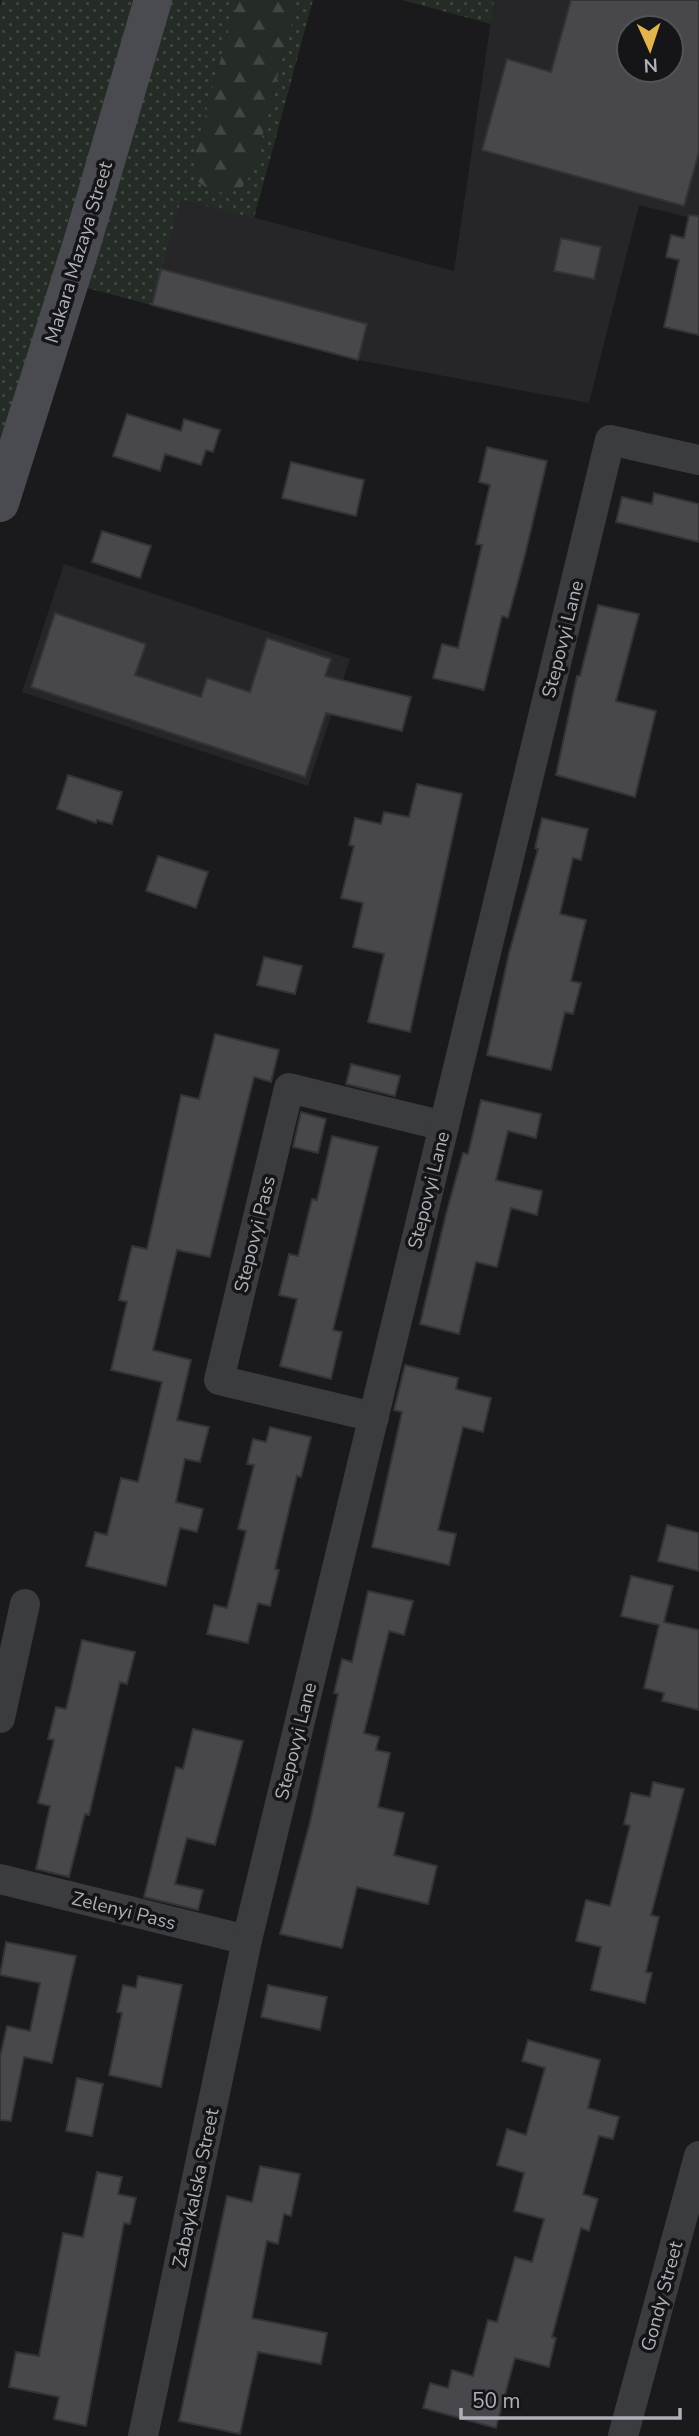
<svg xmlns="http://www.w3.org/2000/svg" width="699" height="2436" viewBox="0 0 699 2436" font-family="'Nunito Sans',sans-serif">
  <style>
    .built { fill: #262629; fill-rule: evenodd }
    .grass { fill: url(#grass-dots) }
    .forest { fill: url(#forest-firs) }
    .building { fill: #47474c; stroke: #343438; stroke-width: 2; fill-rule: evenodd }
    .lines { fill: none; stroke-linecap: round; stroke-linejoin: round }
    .minor { stroke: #3b3c40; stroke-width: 30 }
    .secondary { stroke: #494b50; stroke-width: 38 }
    .labels { text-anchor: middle; stroke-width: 7; stroke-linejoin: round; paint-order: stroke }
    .street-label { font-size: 19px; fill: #aeb1ba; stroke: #151517 }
  </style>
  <defs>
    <pattern id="grass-dots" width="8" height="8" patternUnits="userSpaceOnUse" patternTransform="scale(1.75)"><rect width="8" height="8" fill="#242c25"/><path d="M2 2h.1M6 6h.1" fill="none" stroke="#414843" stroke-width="1.8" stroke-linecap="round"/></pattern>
    <pattern id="forest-firs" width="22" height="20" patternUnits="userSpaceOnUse" patternTransform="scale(1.75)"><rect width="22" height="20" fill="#242c25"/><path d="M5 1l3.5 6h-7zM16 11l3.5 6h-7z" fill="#414843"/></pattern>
  </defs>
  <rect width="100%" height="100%" fill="#1a1a1c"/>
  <g class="built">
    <path d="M494,0H699V220L639,205L589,403L358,360L152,305L181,198L454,271ZM629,28H671V70H629Z"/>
    <path d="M64,564L350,659L308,786L22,692Z"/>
  </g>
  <g class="grass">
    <path d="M2,0H141L0,464V7Z"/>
    <path d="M162,0H237L194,157L254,169L297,0H313L254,218L181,199L152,305L79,286Z"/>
    <path d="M402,0H494L491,24Z"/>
  </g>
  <path class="forest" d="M237,0H297L254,169C240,196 225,200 198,182L194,157Z"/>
  <g class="building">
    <path d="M571,0H699V152L684,206L482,150L507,59L551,72ZM629,28H671V70H629Z"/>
    <path d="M689,215L699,216V335L664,327L679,260L666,257L671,235L684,238Z"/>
    <path d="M561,238L601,247L594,279L554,271Z"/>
    <path d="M161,269L367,324L358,360L152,305Z"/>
    <path d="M127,414L181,431L184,419L220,430L213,452L206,450L201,465L165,454L160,471L113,456Z"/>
    <path d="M487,447L547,461L525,555L508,618L502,616L484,690L433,678L442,644L458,648L482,545L476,544L490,485L479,482Z"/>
    <path d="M291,462L364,480L356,516L282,498Z"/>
    <path d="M654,493L699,504V542L616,522L622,497L652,504Z"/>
    <path d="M102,531L151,546L140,578L92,562Z"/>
    <path d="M598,605L639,614L616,701L656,711L635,797L556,775L577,676H580Z"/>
    <path d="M55,613L146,644L135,675L201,697L207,678L250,692L267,638L331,659L325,676L411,697L402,731L326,713L305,777L31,687Z"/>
    <path d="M68,775L122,792L112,824L97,820L96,823L57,809Z"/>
    <path d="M417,784L462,794L410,1032L368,1022L384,954L353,947L363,903L341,898L354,846L349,845L355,818L381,824L384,812L409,817Z"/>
    <path d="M542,818L588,829L581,860L573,858L560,914L586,920L571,981L581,983L573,1014L565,1012L551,1070L487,1055L509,953L538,849L535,848Z"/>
    <path d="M158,856L208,872L196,908L146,891Z"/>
    <path d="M264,957L302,966L295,994L257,985Z"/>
    <path d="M215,1034L279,1050L271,1082L254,1077L210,1257L177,1250L153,1350L191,1360L177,1420L209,1427L200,1462L185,1459L176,1502L203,1509L197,1532L180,1528L166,1586L86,1566L95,1532L107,1535L121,1478L138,1482L162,1382L111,1370L127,1302L119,1300L132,1246L147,1249L181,1095L199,1099Z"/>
    <path d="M351,1064L400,1076L395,1096L346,1084Z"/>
    <path d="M481,1100L541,1114L536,1138L508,1131L496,1180L542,1191L537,1215L511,1208L497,1267L476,1262L459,1334L420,1324L446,1214L463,1153L468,1154Z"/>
    <path d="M301,1112L326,1119L318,1153L293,1147Z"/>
    <path d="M332,1136L378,1147L333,1330L342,1332L331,1379L280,1366L297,1299L279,1295L289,1254L298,1256L312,1199L317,1200Z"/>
    <path d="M405,1365L458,1378L456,1389L491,1398L483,1432L463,1427L438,1530L456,1534L449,1565L372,1547L402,1412L394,1410Z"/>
    <path d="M270,1427L311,1437L301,1477L297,1476L275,1569L279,1570L270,1606L258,1603L248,1643L207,1634L214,1605L227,1608L246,1531L238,1529L254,1465L247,1464L253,1439L266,1442Z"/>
    <path d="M667,1525L699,1533V1571L658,1561Z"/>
    <path d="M631,1576L673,1586L664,1622L699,1630V1710L662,1701L664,1693L644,1688L659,1625L621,1616Z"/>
    <path d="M368,1591L413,1601L404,1635L389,1631L364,1733L379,1737L376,1750L390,1753L378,1807L404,1813L394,1855L437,1866L428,1904L357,1887L342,1948L280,1934L310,1822L338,1694L334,1693L342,1659L352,1662Z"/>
    <path d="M82,1640L135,1652L127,1684L120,1682L89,1815L85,1814L69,1877L36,1869L50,1806L38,1803L54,1740L48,1739L56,1707L66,1709Z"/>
    <path d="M193,1729L243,1741L215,1845L187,1838L175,1884L203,1890L198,1910L144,1897L176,1767L183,1769Z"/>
    <path d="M653,1782L684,1789L651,1915L659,1917L646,1972L652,1973L645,2003L591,1990L601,1947L576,1941L586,1900L610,1906L630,1826L624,1824L631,1793L650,1797Z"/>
    <path d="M6,1942L76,1956L52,2063L24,2057L11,2121L0,2120V2057L7,2026L30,2031L40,1983L0,1975Z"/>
    <path d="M138,1976L182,1985L161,2087L109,2075L122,2013L117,2012L123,1985L136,1988Z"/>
    <path d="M268,1985L327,1997L320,2030L261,2017Z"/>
    <path d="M528,2040L600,2060L588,2108L619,2117L613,2139L599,2136L583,2194L598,2199L589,2231L581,2228L552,2337L556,2338L549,2367L515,2358L496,2428L423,2408L430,2383L448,2388L452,2370L473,2376L488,2320L497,2322L515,2257L532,2262L544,2219L514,2211L524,2173L497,2165L507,2129L526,2135L545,2068L522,2061Z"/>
    <path d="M77,2078L103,2084L92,2136L66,2131Z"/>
    <path d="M260,2166L300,2174L291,2216L284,2214L278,2244L267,2241L252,2318L327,2333L321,2364L258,2352L240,2434L179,2421L227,2196L252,2202Z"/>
    <path d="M97,2172L122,2177L118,2194L136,2198L130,2224L124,2223L86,2426L54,2419L59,2397L9,2387L16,2352L39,2356L63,2233L83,2237Z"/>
  </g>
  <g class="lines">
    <g class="minor">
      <path d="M374,1417L219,1380L289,1088L444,1126"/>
      <path d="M0,1718L25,1604"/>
      <path d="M0,1879L247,1940"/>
      <path d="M143,2436L247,1940L610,440L699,460"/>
      <path d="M623,2436L699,2156"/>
    </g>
    <path class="secondary" d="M0,503L83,240L153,0"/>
  </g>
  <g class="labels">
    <g class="street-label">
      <text transform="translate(78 252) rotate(-73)" y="7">Makara Mazaya Street</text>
      <text transform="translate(562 639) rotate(-76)" y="7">Stepovyi Lane</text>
      <text transform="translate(428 1190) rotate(-76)" y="7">Stepovyi Lane</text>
      <text transform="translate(254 1234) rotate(-76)" y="7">Stepovyi Pass</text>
      <text transform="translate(295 1741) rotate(-76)" y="7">Stepovyi Lane</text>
      <text transform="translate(124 1910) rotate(14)" y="7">Zelenyi Pass</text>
      <text transform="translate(195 2188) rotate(-78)" y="7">Zabaykalska Street</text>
      <text transform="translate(661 2296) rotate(-75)" y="7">Gondy Street</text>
    </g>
  </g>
  <g transform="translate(650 49) rotate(177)"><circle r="33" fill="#151517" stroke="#525358" stroke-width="2"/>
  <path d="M0-5L12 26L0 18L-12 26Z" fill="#e3b44b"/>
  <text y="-10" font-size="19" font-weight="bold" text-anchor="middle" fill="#aeb1ba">N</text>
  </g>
  <path d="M461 2408v10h219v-10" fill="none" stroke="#aeb1ba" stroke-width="3.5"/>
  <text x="472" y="2408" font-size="21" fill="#aeb1ba" stroke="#151517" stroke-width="5" paint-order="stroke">50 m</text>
</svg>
